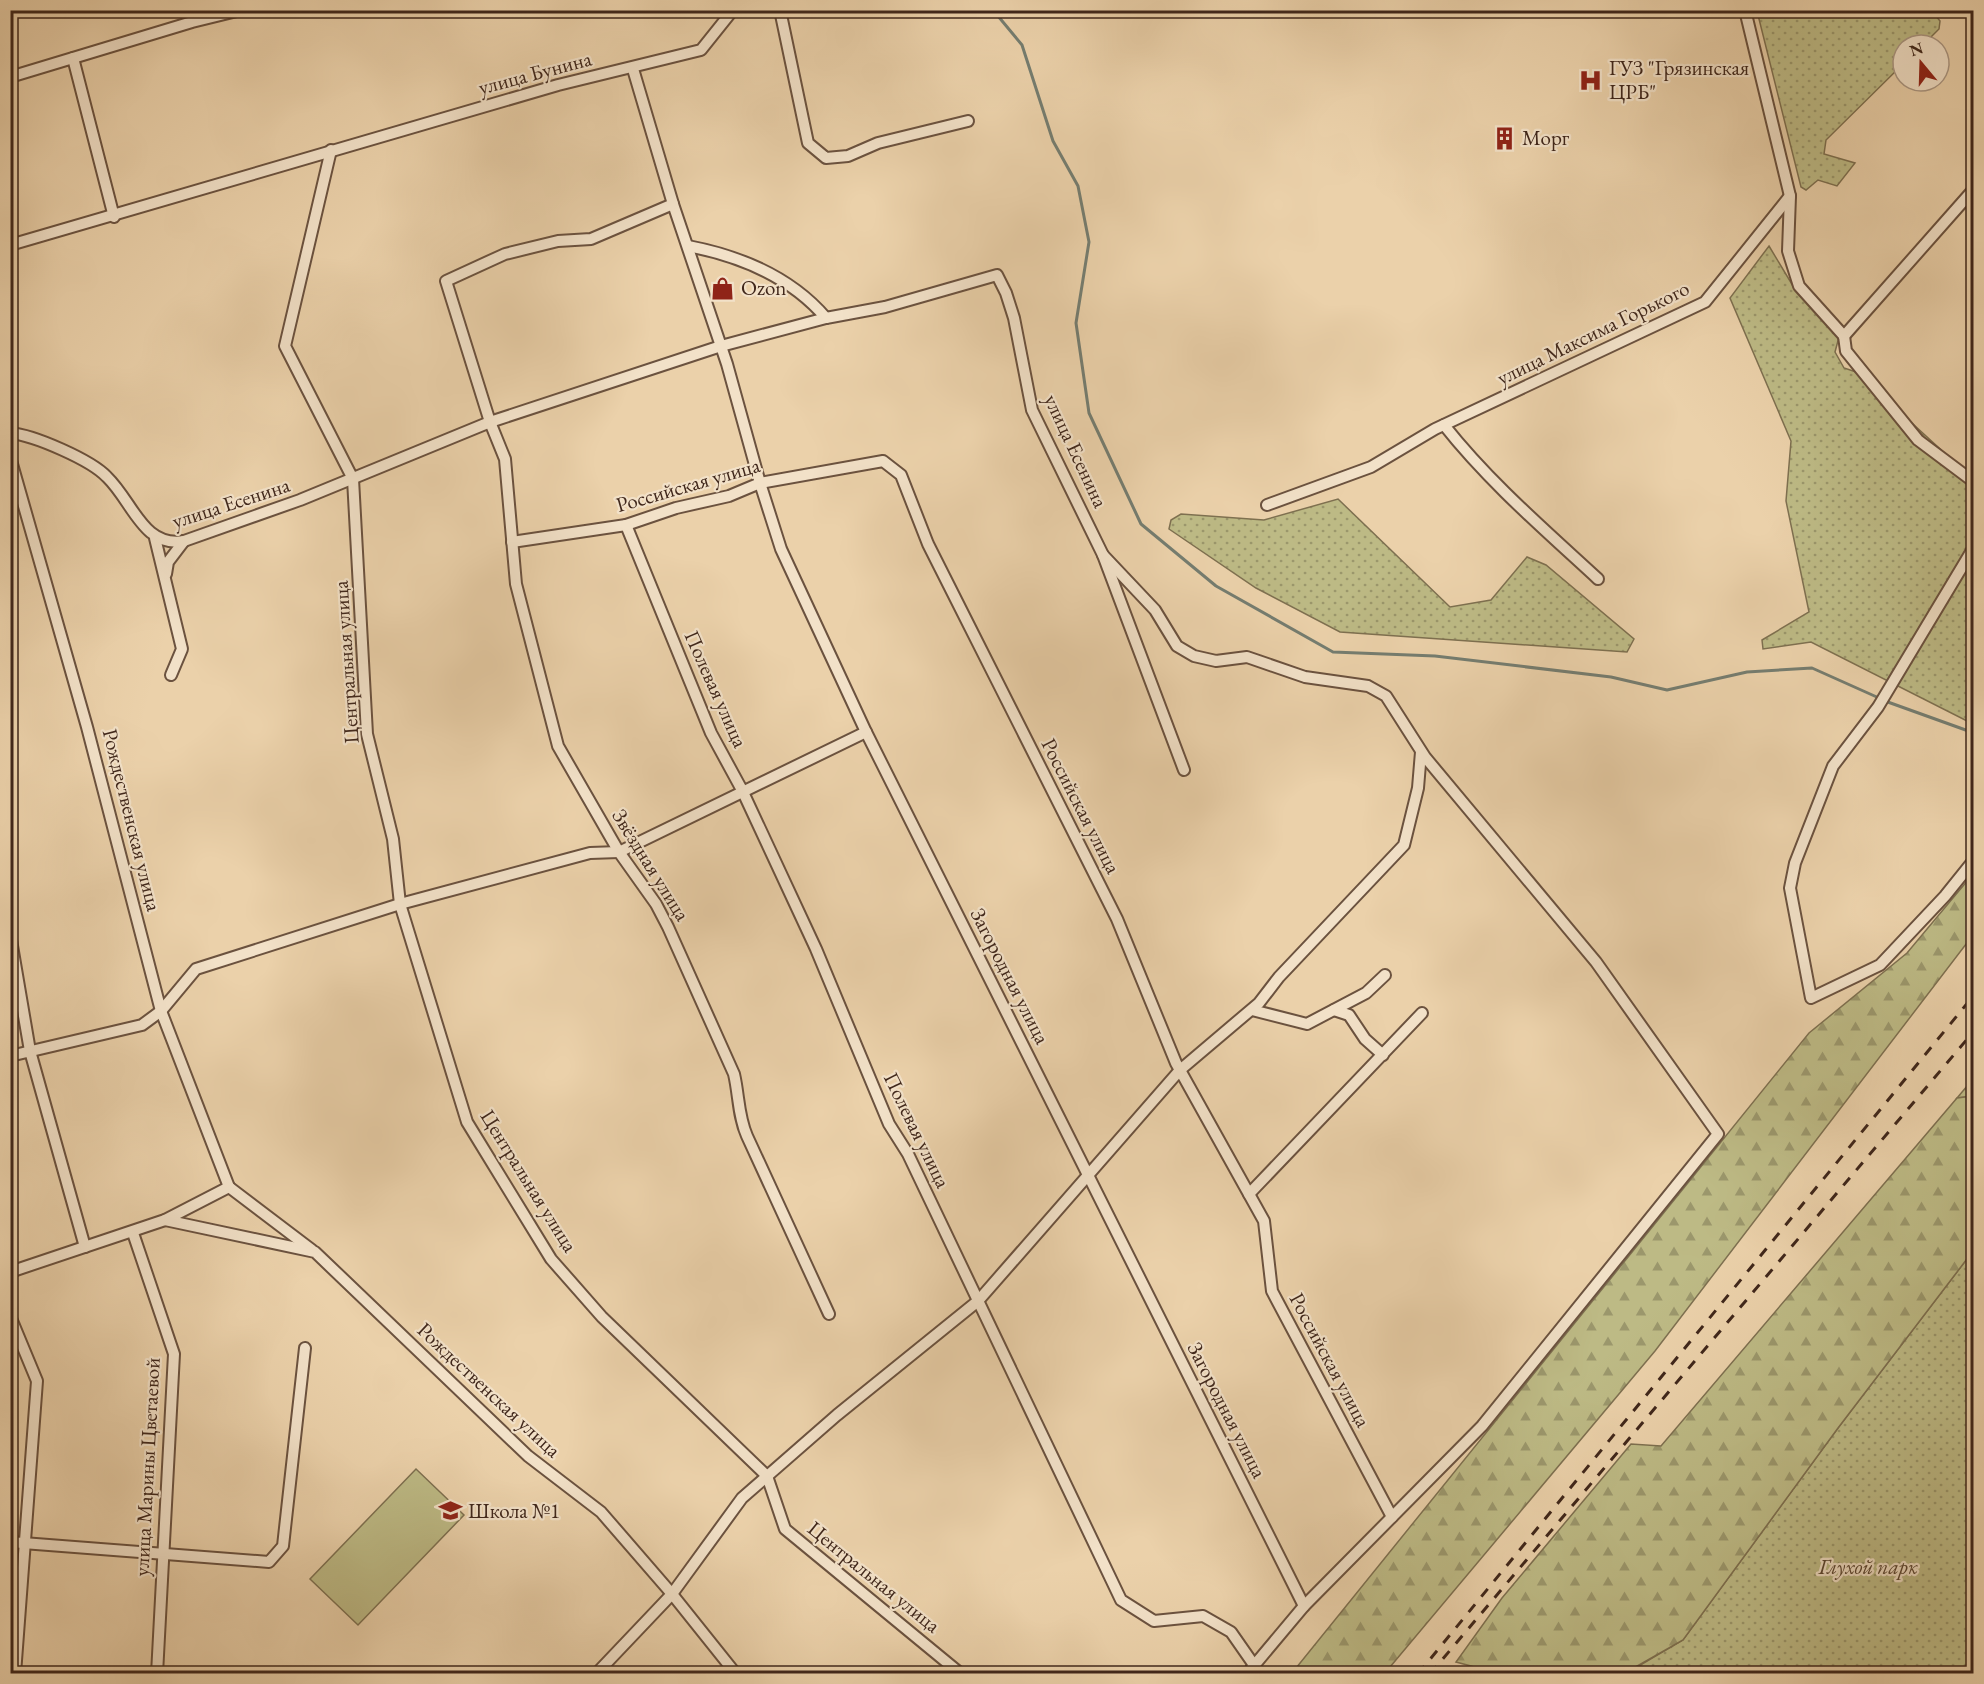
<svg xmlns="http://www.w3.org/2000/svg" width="1984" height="1684" viewBox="0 0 1984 1684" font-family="'EB Garamond',serif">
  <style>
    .grass { fill: url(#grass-dots); stroke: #7e7050; stroke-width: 1.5 }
    .forest { fill: url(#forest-firs); stroke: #7e7050; stroke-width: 1.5 }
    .pitch { fill: #bdba85; stroke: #7e7050; stroke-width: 1.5 }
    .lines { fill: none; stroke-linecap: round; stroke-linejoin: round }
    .stream { stroke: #757d70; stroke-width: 3 }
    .minor-casing { stroke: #6b523f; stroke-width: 14 }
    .minor { stroke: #f2e1c8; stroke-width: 10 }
    .rail { stroke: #40271b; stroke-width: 3; stroke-dasharray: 10 10; stroke-linecap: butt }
    .labels { text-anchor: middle; stroke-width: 4.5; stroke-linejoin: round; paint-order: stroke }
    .poi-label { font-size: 21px; fill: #40271b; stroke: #f2e1c8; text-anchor: start }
    .street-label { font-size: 21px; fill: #40271b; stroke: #f2e1c8 }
    .park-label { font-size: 21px; font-style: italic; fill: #594430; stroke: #f2e1c8 }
  </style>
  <defs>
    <pattern id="grass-dots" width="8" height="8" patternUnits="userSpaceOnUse" patternTransform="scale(1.5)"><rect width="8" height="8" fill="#bdba85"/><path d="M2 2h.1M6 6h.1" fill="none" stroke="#9b976c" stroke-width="1.8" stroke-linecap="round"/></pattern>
    <pattern id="forest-firs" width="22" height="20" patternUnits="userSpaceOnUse" patternTransform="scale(1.5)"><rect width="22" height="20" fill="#bdba85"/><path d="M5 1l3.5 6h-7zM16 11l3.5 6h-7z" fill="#9b976c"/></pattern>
  </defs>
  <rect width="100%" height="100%" fill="#ebd1aa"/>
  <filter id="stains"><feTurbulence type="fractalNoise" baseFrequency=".00333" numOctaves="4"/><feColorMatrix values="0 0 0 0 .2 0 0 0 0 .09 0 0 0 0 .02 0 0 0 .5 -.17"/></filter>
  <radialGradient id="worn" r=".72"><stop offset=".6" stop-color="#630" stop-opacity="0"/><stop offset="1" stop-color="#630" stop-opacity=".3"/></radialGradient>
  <g class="grass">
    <path d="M1757,11H1932L1940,21L1939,29L1923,45H1903V64L1826,140L1824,154L1855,163L1837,186L1818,180L1806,190L1801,187Z"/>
    <path d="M1769,246L1796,291L1839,337L1835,352L1844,368L1856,372L1973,479L1974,562L1970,577L1974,609L1973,724L1811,642L1763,649L1762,640L1809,612L1786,501L1791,441L1730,298Z"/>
    <path d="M1338,499L1450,607L1491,600L1527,557L1546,565L1634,639L1627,652L1340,632L1256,588L1169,529L1171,520L1181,514L1264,520Z"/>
    <path d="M1973,1079V1096L1957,1098Z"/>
    <path d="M1973,1251V1673L1625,1674L1683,1640L1838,1428Z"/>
  </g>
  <g class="forest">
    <path d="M1973,874V935L1655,1351L1385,1673H1292L1809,1033L1907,953Z"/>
    <path d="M1973,1096V1251L1838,1428L1683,1640L1625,1673H1497L1456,1662L1502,1598L1631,1444L1661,1446L1957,1098Z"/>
  </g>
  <path class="pitch" d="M416,1469L464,1515L358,1625L310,1579Z"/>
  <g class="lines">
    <g class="stream">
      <path d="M993,10L1022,45L1053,141L1078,186L1089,242L1076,323L1089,413L1141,524L1216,586L1333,652L1435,656L1611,677L1667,690L1747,672L1812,668L1879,698"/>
      <path d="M1885,701L1974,733"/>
    </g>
    <defs>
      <g id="minor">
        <path d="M780,10L808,143L826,158L848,156L878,143L968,121"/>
        <path d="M1745,10L1790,196L1788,251L1799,286L1844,336"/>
        <path d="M73,58L114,217"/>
        <path d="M633,69L673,204L727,364L760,483L781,549L866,732L1304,1606"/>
        <path d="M10,77L192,22L241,10"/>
        <path d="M331,150L285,346L353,479L367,734L393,839L400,904L467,1122L551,1259L602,1317L767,1476L785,1529L961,1674"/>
        <path d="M673,204L591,239L558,241L505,254L446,281L490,422L505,459L516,584L558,746L619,852L656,904L668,927L734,1074C739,1095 738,1116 747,1136L829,1314"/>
        <path d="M10,245L558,85L701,50L733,10"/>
        <path d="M688,246C740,256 791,277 826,318"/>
        <path d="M1844,336L1846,351L1918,440L1974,482"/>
        <path d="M1844,336L1974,189"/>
        <path d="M1444,425C1489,482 1545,530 1598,579"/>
        <path d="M10,433C34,435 91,460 107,477C133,502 143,548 184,541L300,500L490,422L721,346L826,318L885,307L997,275L1006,293L1014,318L1032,410L1103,555L1184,770"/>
        <path d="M10,457L87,727L161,1011L229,1187"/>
        <path d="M1267,505L1371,467L1435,429L1705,302L1790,196"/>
        <path d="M626,525L711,733L742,790L816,949L889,1124L908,1154L1121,1600L1154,1621L1203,1616L1231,1632L1254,1665"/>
        <path d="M155,538L182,649L171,675"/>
        <path d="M512,542L626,525L676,508L729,496L760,483L883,461L901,475L928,544L1117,919L1176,1063L1264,1221L1272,1291L1392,1517"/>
        <path d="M1974,547L1878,707L1833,766L1795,863L1790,888L1811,998L1880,965L1945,896L1974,860"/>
        <path d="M1103,555L1155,610L1177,646L1194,656L1216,661L1247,657L1305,677L1368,686L1386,696L1425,757L1596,962L1718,1134L1482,1426L1304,1606L1247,1674"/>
        <path d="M166,574L168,562L184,541"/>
        <path d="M10,934L30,1051L85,1247"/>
        <path d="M1252,1010L1307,1024L1366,993L1385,975"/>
        <path d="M1334,1010L1349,1015L1365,1039L1383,1055"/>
        <path d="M10,1056L142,1025L161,1011L196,969L400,904L590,853L619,852L866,732"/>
        <path d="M229,1187L312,1250"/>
        <path d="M1249,1194L1422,1013"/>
        <path d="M165,1220L315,1252L528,1456L601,1512L672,1594L736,1674"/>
        <path d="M133,1233L174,1354L157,1674"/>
        <path d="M10,1272L165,1220L229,1187"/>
        <path d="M10,1316L37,1381L15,1674"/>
        <path d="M10,1542L269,1562L283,1546L305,1348"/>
        <path d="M596,1674L672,1594L742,1498L837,1415L978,1301L1180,1070L1259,1003L1279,977L1404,845L1418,788L1421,752"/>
      </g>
    </defs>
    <use href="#minor" class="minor-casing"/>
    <use href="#minor" class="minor"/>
    <g class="rail">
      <path d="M1418,1674L1974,995"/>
      <path d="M1430,1674L1974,1031"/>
    </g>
  </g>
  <defs>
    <symbol id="hospital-bare" viewBox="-9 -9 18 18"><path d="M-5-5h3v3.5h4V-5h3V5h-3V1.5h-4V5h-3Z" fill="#8f2418" stroke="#f2e1c8" stroke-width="2.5" paint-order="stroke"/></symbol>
    <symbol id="building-bare" viewBox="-9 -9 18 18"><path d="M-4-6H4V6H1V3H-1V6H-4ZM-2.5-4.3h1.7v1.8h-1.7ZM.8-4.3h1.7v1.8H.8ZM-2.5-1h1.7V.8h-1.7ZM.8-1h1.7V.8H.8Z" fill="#8f2418" stroke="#f2e1c8" stroke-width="2.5" paint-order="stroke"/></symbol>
    <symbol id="shop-bare" viewBox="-9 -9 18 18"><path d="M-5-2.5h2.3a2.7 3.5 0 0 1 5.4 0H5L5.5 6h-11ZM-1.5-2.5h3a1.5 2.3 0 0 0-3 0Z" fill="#8f2418" stroke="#f2e1c8" stroke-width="2.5" paint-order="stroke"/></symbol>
    <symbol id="school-bare" viewBox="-9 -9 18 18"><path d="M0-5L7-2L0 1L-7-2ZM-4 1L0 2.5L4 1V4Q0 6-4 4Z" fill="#8f2418" stroke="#f2e1c8" stroke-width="2.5" paint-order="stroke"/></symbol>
  </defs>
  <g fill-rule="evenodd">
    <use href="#hospital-bare" x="1574" y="64" width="33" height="33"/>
    <use href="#building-bare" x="1488" y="122" width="33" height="33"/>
    <use href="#shop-bare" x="706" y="272" width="33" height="33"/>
    <use href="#school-bare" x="434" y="1494" width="33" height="33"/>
  </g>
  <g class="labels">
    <g class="poi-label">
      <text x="1609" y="75">ГУЗ "Грязинская<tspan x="1609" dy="24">ЦРБ"</tspan></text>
      <text x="1522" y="145">Морг</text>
      <text x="741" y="295">Ozon</text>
      <text x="468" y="1518">Школа №1</text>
    </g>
    <g class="street-label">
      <text transform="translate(535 73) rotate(-15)" y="7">улица Бунина</text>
      <text transform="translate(1593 333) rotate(-26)" y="7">улица Максима Горького</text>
      <text transform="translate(1076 451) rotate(65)" y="7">улица Есенина</text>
      <text transform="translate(688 485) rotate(-16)" y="7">Российская улица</text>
      <text transform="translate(231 503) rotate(-18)" y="7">улица Есенина</text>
      <text transform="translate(346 662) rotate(-94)" y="7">Центральная улица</text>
      <text transform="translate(716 689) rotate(66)" y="7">Полевая улица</text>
      <text transform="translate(1081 806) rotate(63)" y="7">Российская улица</text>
      <text transform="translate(132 820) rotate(76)" y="7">Рождественская улица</text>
      <text transform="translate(651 865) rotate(58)" y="7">Звёздная улица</text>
      <text transform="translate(1010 976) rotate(63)" y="7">Загородная улица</text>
      <text transform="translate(917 1130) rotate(64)" y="7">Полевая улица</text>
      <text transform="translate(529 1181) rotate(58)" y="7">Центральная улица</text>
      <text transform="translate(1330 1360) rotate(62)" y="7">Российская улица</text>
      <text transform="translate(489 1390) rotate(43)" y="7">Рождественская улица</text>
      <text transform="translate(1227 1410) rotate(63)" y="7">Загородная улица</text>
      <text transform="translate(147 1467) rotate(-87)" y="7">улица Марины Цветаевой</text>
      <text transform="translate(874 1577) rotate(39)" y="7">Центральная улица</text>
    </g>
    <g class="park-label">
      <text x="1868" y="1574">Глухой парк</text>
    </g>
  </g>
  <rect width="1984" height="1684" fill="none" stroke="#ebd1aa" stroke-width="36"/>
  <rect x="12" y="12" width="1960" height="1660" fill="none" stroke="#40271b" stroke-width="3"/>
  <rect x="18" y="18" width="1948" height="1648" fill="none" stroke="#40271b" stroke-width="1.5"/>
  <g transform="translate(1921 63) rotate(341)"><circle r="28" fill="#f2e1c8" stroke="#ab9783" stroke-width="1.5"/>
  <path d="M0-4.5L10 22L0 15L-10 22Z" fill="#8f2418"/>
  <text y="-9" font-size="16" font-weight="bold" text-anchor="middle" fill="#40271b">N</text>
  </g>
  <rect width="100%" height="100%" filter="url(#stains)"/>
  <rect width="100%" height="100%" fill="url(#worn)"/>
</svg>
